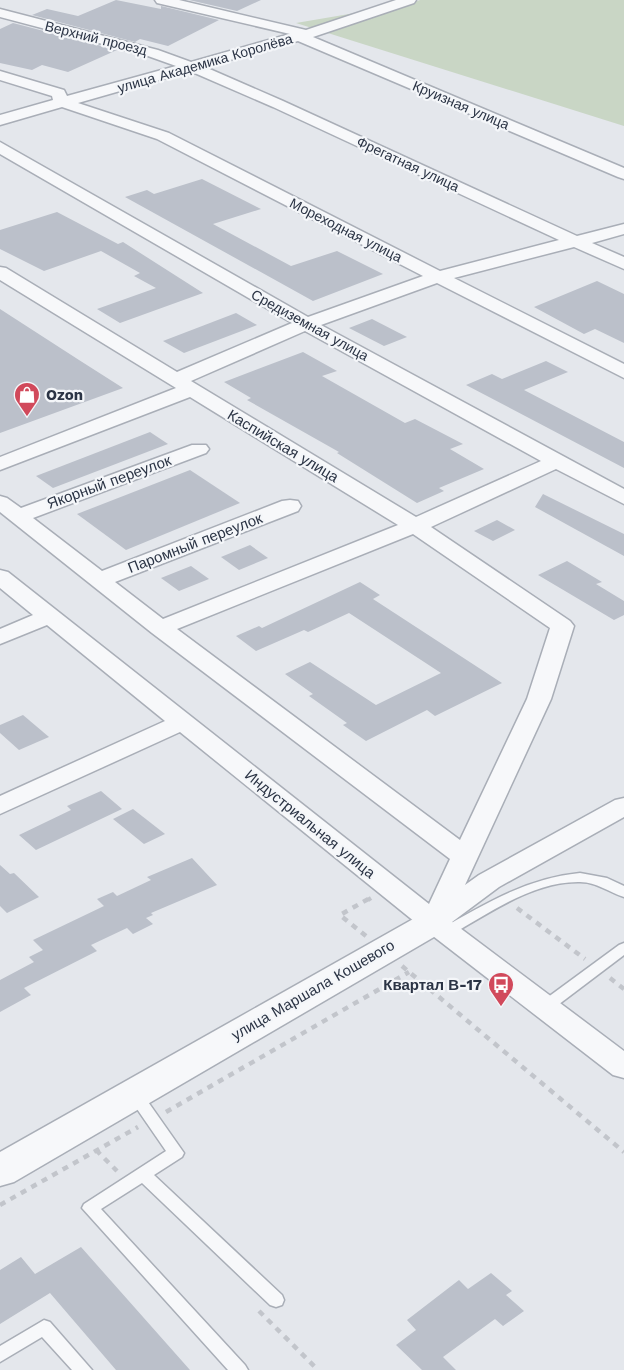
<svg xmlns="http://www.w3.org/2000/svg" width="624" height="1370" viewBox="0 0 624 1370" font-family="'Work Sans',sans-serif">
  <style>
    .green { fill: #c9d6c5 }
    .building { fill: #bbc0ca }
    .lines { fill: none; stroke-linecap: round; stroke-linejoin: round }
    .service-casing { stroke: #a9aeb7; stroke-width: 3 }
    .minor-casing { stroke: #a9aeb7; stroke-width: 3 }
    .tertiary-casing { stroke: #a9aeb7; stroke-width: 3 }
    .path-far1 { stroke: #c2c5cb; stroke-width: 4; stroke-dasharray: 4.5 4.5; stroke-linecap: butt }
    .path { stroke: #c2c5cb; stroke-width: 4.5; stroke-dasharray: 6 6; stroke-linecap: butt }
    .service { fill: #f7f8fa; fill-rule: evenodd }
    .minor { fill: #f7f8fa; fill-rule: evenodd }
    .tertiary { fill: #f7f8fa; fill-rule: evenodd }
    .labels { text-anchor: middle; stroke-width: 4.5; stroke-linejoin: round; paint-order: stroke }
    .far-street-label { font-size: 14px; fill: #2b3445; stroke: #f4f6f9 }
    .poi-label { font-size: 15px; font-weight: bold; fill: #2b3445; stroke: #f4f6f9; text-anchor: start }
    .street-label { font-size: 15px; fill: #2b3445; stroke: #f4f6f9 }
  </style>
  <rect width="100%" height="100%" fill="#e4e7ec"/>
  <path class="green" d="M420,0H624V126L296,23L408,4Z"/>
  <g class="building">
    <path d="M116,0L161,9V6L219,20L168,46L140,39L135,42L32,15L47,9L78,16Z"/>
    <path d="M189,0H261L237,11Z"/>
    <path d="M13,23L117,50L68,72L42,65L32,70L0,63V29Z"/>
    <path d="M202,179L261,209L213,224L291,266L337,251L383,274L313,301L125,197L147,190L154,194Z"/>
    <path d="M57,212L118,244L123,242L203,293L120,323L97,309L156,288L134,276L140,273L101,251L44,271L0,249V230Z"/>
    <path d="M597,281L624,294V343L595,329L584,334L534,307Z"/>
    <path d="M0,309L79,360L123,388L0,433Z"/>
    <path d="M236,313L257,325L184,353L163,341Z"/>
    <path d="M372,319L407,337L384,346L349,328Z"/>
    <path d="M303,352L337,371L322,376L405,423L415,419L463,444L450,449L484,469L439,488L444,491L417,503L337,453L339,452L247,400L251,398L224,382Z"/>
    <path d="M546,361L568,372L524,390L624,442V468L466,385L492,374L502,379Z"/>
    <path d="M150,432L168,444L53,488L36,476Z"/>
    <path d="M190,470L240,503L126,550L77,514Z"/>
    <path d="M543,494L624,534V556L535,507Z"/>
    <path d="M497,520L515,530L493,541L474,531Z"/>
    <path d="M250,545L268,558L239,570L221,557Z"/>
    <path d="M567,561L602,582L596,584L624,601V615L614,620L538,575Z"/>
    <path d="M191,566L209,579L179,591L161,578Z"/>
    <path d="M360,582L380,595L373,599L502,683L435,716L427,710L366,741L343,725L347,723L309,696L313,694L285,674L310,662L376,705L441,673L349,613L308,632L304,630L256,651L236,636L259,626L262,628Z"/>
    <path d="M23,715L49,737L19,750L0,733V725Z"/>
    <path d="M101,791L122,809L36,850L19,835L71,810L67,806Z"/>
    <path d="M133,809L165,834L144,844L113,819Z"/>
    <path d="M192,858L217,885L151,913L153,915L146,918L153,924L133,934L127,928L91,945L97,951L24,988L31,995L0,1012V980L34,962L29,957L43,950L33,940L104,906L97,899L113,892L117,896L151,880L147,877Z"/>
    <path d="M0,865L10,874L14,873L39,897L7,913L0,906Z"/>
    <path d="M81,1247L190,1370H116L50,1293L0,1324V1270L21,1257L35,1274Z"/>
    <path d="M491,1273L512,1291L506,1295L524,1311L503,1326L495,1319L443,1357L456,1370H422L396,1345L416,1330L407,1320L459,1280L468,1289Z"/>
  </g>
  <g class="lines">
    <defs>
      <g id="service">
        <path d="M580,873L607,878L624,886V897C608,892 597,882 580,882C534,881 489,913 451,935H441L439,932L441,929C486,903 528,878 580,873Z"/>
        <path d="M624,943V955L550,1011L545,1012L540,1011L538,1007L540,1003L619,945Z"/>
        <path d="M134,1087L139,1089L184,1153L182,1157L154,1175L282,1295L284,1300L282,1305L276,1307L270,1305L142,1183L101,1209L245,1365L248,1370H228L82,1208L84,1204L166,1151L126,1093L129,1089Z"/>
        <path d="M44,1320L50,1322L92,1370H72L42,1337L0,1362V1346Z"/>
      </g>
      <path id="minor" d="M155,0H179L306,30L396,0H416L414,3L313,37L624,168V179L618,177L298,41L205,67L283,101L577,236L624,224V234L592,243L624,257V269L574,247L454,278L624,364V378L437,283L321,325L624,489V504L556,469L431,527L570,621L574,626L551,699L465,885L479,875L615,800L624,798V817L499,887L452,922L624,1051V1078L613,1075L420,926L180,732L0,814V796L165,721L47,625L0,644V629L33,615L0,588V570L8,572L429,904L450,859L152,633L0,512V496L7,498L21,508L192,445H206L209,449L206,453L33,518L102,571L282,501L290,500L298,501L301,506L298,511L115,582L163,619L398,525L190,397L0,470V457L176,388L0,280V267L6,268L177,372L292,323L0,154V142L308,317L423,276L157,139L62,107L0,125V115L53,100L52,96L0,80V71L64,90L67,96L176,66L148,56L0,17V9L158,50L191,62L290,34L157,3ZM190,71L273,107L559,240L440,271L169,133L78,103ZM305,331L541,461L416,517L191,381ZM413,534L550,628L527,699L460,840L177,629Z"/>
      <path id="tertiary" d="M434,910L446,914L451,922L446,930L14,1182L0,1186V1152L422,914Z"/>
    </defs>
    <use href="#service" class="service-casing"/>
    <use href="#minor" class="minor-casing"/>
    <use href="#tertiary" class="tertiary-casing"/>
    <path class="path-far1" d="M368,900L371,898"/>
    <g class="path">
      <path d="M517,908L585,959"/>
      <path d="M366,936L340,915L370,898"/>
      <path d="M402,966L624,1152"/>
      <path d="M610,978L624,989"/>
      <path d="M166,1112L409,972"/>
      <path d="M96,1150L117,1171"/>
      <path d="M0,1205L138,1127"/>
      <path d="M259,1311L318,1370"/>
    </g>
    <use href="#service" class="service"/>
    <use href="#minor" class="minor"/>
    <use href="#tertiary" class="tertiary"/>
  </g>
  <defs>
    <symbol id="shop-pin" viewBox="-11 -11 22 30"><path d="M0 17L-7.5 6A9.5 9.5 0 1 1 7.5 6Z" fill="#d1495b" stroke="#f4f6f9"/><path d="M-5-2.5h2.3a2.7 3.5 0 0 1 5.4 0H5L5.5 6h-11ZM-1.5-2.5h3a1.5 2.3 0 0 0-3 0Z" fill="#fff"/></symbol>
    <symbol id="bus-pin" viewBox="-11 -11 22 30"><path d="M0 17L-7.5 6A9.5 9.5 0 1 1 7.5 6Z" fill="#d1495b" stroke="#f4f6f9"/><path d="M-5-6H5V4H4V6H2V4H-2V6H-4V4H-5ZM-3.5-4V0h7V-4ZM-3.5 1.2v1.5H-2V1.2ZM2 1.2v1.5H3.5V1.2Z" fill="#fff"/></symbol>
  </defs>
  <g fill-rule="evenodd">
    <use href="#shop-pin" x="12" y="380" width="30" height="40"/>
    <use href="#bus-pin" x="486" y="970" width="30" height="40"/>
  </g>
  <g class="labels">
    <g class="far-street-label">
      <text transform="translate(96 38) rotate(14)" y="5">Верхний проезд</text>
      <text transform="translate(205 63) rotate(-16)" y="5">улица Академика Королёва</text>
      <text transform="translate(461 105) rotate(23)" y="5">Круизная улица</text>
      <text transform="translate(408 164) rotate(25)" y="5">Фрегатная улица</text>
      <text transform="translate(346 230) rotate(27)" y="5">Мореходная улица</text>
      <text transform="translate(310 325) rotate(29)" y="5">Средиземная улица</text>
    </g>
    <g class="poi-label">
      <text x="46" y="400">Ozon</text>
      <text x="482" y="990" text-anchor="end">Квартал В-17</text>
    </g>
    <g class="street-label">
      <text transform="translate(283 446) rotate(31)" y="5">Каспийская улица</text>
      <text transform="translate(109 482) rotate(-20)" y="5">Якорный переулок</text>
      <text transform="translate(195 543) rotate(-21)" y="5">Паромный переулок</text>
      <text transform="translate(310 824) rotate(39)" y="5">Индустриальная улица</text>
      <text transform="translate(313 990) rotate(-30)" y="5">улица Маршала Кошевого</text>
    </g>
  </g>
</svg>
